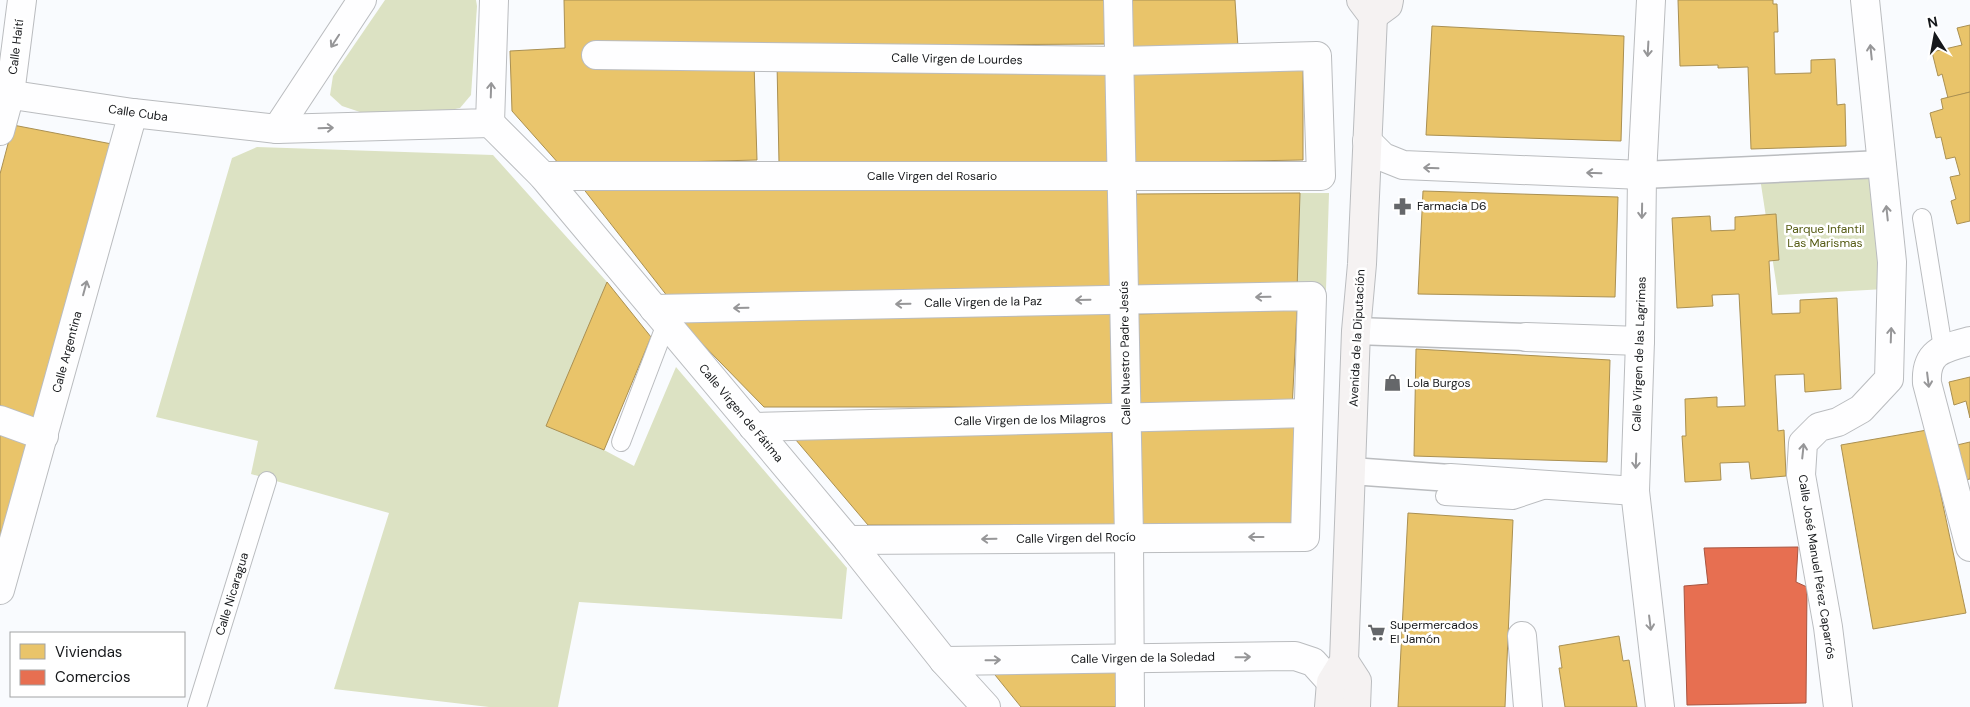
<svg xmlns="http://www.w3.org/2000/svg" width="1970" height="707" viewBox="0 0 1970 707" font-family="'DM Sans',sans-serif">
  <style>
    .green { fill: #dce2c3 }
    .homes { fill: #e9c46a; stroke: #aa9052 }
    .shops { fill: #e76f51; stroke: #a85541 }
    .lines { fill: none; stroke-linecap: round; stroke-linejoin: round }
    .service-casing { stroke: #babcbf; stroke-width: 20 }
    .pedestrian-casing { stroke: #babcbf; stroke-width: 29 }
    .minor-casing { stroke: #babcbf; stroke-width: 30 }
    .secondary-casing { stroke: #babcbf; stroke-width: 30 }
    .service { stroke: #fefeff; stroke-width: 18 }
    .pedestrian { stroke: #fefeff; stroke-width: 26 }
    .minor { stroke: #fefeff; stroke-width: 28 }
    .secondary { stroke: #f5f2f2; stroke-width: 28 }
    .oneway { stroke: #969698 }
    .labels { text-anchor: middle; stroke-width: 5; stroke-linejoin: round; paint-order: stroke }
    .street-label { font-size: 12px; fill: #16181b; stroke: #fff }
    .poi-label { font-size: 12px; fill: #16181b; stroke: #fff; text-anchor: start }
    .park-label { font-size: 12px; fill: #565c15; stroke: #fff }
  </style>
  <rect width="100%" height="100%" fill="#f9fbfe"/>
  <g class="green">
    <path d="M385,0H476L477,6L471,95L460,108L440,112H360L342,106L330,95L333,76Z"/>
    <path d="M257,147L493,155L607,282L547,426L604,450L634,466L676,367L847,568L842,619L579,602L558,707H489L334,689L389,513L251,474L258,441L156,417L232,158Z"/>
    <path d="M1873,165L1885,289L1778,295L1760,178Z"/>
    <path d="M1300,193H1329L1326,290L1297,291Z"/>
  </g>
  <g class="homes">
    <path d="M564,0H1108L1109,44L588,47L754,63L757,160L560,165L512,111L510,51L565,48Z"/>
    <path d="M1131,0H1235L1238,47H1132Z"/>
    <path d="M1678,0H1773V4H1777L1778,32H1774L1775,74L1811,73V60L1835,59L1837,105L1845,104L1846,146L1751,149L1748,67L1718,68V65L1680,66Z"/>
    <path d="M1970,25V92L1948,98L1942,74L1938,76L1932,52L1962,45L1957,28Z"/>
    <path d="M1432,26L1624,36L1621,141L1426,135Z"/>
    <path d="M777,63L1114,65L1115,165L779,163Z"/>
    <path d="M1303,67V160L1134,163L1131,71Z"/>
    <path d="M1970,92V221L1957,224L1951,201L1956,199L1950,177L1960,175L1955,157L1946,159L1941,137L1936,138L1930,113L1943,109L1941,99Z"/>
    <path d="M13,125L117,145L39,422L0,408V174Z"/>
    <path d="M1112,186L1114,293L668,297L582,187Z"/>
    <path d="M1423,191L1618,197L1615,297L1418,294Z"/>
    <path d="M1300,193L1297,291L1137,293L1136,194Z"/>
    <path d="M1776,214L1779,260L1769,261L1772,314L1800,313V300L1837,298L1841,389L1805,392L1804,374L1775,375L1778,431L1784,430L1786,476L1751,479L1749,462L1720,463L1721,480L1685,482L1682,436H1686L1685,399L1717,397V407L1745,406L1739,294L1712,295L1713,306L1677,308L1672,218L1710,216L1711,231L1735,230V217Z"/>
    <path d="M607,282L651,337L604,450L546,426Z"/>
    <path d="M1297,310L1292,410L1137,413L1136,314Z"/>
    <path d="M1111,313L1114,407H764L677,318Z"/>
    <path d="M1416,349L1610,360L1607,462L1414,456Z"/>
    <path d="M1970,377V418L1966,401L1954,405L1949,382Z"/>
    <path d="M1301,424V531L1136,532V425Z"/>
    <path d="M1112,430L1115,525H868L790,433Z"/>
    <path d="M1927,430L1966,613L1873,629L1841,445Z"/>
    <path d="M0,434L29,444L0,540Z"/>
    <path d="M1970,442V479L1965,480L1957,445Z"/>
    <path d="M1408,513L1513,520L1505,707H1398Z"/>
    <path d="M1619,636L1623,661L1629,660L1637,707H1565L1559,668H1562L1559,646Z"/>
    <path d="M1119,668L1120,707H1021L991,670Z"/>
  </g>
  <path class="shops" d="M1798,547L1796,582L1807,587L1806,703L1687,705L1684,586L1708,584L1704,548Z"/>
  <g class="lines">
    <defs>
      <g id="service">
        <path d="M1922,218L1943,348"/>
        <path d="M621,442L666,324"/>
        <path d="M1445,496L1513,500L1546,489"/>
        <path d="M197,707L267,481"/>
      </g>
      <g id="pedestrian">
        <path d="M1642,175L1882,164"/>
        <path d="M1356,331L1526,337"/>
        <path d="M1351,471L1450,478"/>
      </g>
      <g id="minor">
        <path d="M1118,0L1129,537L1130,707"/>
        <path d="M1651,0L1642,175L1640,341L1635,491L1660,707"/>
        <path d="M0,93L133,113L277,129L490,123L494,0"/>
        <path d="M490,123L543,176L848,540L944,661L986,707"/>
        <path d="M277,129L362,0"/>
        <path d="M0,131L10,94L22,0"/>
        <path d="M1367,141L1383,157L1403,165L1642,175"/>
        <path d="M543,176H1321L1317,56L1120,61L596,55"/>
        <path d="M654,309L1312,296L1305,537L848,540"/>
        <path d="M1526,337L1640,341"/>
        <path d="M1970,341C1944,348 1925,351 1927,383L1970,547"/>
        <path d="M0,420L44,436"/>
        <path d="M753,427L1308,413"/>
        <path d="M1450,478L1635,491"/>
        <path d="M0,590L133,113"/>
        <path d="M1522,636L1528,707"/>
        <path d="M944,661L1295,656L1313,662L1331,682"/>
        <path d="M1838,707L1828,627L1801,475L1803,443L1819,427L1838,422L1861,409L1889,379L1892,262L1865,0"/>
      </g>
      <g id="secondary">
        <path d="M1373,16L1388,5L1389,0"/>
        <path d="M1344,661L1357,681L1356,707"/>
        <path d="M1329,707L1331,682L1344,661L1356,331L1362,264L1373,16L1361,0"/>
      </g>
    </defs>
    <use href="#service" class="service-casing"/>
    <use href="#pedestrian" class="pedestrian-casing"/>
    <use href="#minor" class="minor-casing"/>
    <use href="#secondary" class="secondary-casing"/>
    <use href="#service" class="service"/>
    <use href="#pedestrian" class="pedestrian"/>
    <use href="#minor" class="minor"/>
    <use href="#secondary" class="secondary"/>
  </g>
  <defs><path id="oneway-shaft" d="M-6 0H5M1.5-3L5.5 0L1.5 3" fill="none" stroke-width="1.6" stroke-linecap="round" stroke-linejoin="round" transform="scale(1.25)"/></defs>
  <g class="oneway">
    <use href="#oneway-shaft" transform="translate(335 41) rotate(123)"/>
    <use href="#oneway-shaft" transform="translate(1648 49) rotate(93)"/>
    <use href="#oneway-shaft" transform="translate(1871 52) rotate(-96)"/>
    <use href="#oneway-shaft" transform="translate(491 90) rotate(-88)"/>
    <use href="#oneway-shaft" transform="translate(326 128) rotate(-2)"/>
    <use href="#oneway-shaft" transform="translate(1431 168) rotate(-178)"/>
    <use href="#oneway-shaft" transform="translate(1594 173) rotate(-178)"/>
    <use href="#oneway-shaft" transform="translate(1642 211) rotate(91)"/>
    <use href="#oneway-shaft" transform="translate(1887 213) rotate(-96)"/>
    <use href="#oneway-shaft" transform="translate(85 288) rotate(-75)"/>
    <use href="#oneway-shaft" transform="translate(1263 297) rotate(179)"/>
    <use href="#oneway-shaft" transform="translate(1083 300) rotate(179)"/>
    <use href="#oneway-shaft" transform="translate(903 304) rotate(179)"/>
    <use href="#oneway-shaft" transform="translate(741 308) rotate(179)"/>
    <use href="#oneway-shaft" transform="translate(1891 335) rotate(-88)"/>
    <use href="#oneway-shaft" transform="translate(1928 380) rotate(83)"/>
    <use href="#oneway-shaft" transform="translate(1803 451) rotate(-84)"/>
    <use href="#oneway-shaft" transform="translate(1636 461) rotate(92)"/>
    <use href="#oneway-shaft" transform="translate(1256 537) rotate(180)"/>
    <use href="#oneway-shaft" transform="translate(989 539) rotate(179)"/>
    <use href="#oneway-shaft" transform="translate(1650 623) rotate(83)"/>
    <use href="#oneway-shaft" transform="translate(1243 657) rotate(-1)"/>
    <use href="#oneway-shaft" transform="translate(993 660) rotate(-1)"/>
  </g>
  <defs>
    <symbol id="pharmacy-bare" viewBox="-9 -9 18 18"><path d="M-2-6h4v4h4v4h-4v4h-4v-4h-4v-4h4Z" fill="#65676a" stroke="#fff" stroke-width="2.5" paint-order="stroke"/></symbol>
    <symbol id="shop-bare" viewBox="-9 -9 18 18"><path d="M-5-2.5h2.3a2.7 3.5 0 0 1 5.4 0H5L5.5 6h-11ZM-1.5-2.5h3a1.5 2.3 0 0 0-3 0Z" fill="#65676a" stroke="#fff" stroke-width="2.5" paint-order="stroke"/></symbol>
    <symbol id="supermarket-bare" viewBox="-9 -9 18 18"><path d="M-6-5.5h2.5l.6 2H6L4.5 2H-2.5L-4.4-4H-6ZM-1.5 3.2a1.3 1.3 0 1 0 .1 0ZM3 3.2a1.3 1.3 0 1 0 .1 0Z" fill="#65676a" stroke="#fff" stroke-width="2.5" paint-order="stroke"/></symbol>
  </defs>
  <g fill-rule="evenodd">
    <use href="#pharmacy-bare" x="1390" y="194" width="25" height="25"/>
    <use href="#shop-bare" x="1380" y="370" width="25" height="25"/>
    <use href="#supermarket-bare" x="1364" y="620" width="25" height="25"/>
  </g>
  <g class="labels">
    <g class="street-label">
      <text transform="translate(16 47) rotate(-83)" y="4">Calle Haití</text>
      <text transform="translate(957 59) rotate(1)" y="4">Calle Virgen de Lourdes</text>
      <text transform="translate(138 113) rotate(8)" y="4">Calle Cuba</text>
      <text x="932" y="180">Calle Virgen del Rosario</text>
      <text transform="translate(983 302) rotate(-1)" y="4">Calle Virgen de la Paz</text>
      <text transform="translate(1357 338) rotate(-87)" y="4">Avenida de la Diputación</text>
      <text transform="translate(67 352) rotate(-75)" y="4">Calle Argentina</text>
      <text transform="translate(1125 353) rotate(-91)" y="4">Calle Nuestro Padre Jesús</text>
      <text transform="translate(1639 354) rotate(-88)" y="4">Calle Virgen de las Lagrimas</text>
      <text transform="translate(741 413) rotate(50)" y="4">Calle Virgen de Fátima</text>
      <text transform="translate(1030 420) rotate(-1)" y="4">Calle Virgen de los Milagros</text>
      <text transform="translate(1076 538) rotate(-1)" y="4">Calle Virgen del Rocío</text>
      <text transform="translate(1817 567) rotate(81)" y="4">Calle José Manuel Pérez Caparrós</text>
      <text transform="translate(232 594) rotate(-73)" y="4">Calle Nicaragua</text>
      <text transform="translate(1143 658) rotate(-1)" y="4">Calle Virgen de la Soledad</text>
    </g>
    <g class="poi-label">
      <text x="1417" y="210">Farmacia D6</text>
      <text x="1407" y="387">Lola Burgos</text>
      <text x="1390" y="629">Supermercados<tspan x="1390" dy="14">El Jamón</tspan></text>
    </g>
    <g class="park-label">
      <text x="1825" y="233">Parque Infantil<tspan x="1825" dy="14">Las Marismas</tspan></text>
    </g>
  </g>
  <rect x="10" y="632" width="175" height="65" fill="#ffffff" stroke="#a2a3a4"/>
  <rect x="20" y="644" width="25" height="15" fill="#e9c46a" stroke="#a2a3a4"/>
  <text x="55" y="657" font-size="15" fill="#16181b">Viviendas</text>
  <rect x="20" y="670" width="25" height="15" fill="#e76f51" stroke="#a2a3a4"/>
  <text x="55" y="682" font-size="15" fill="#16181b">Comercios</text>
  <g transform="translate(1935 35) rotate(349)" stroke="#ffffff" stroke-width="4" paint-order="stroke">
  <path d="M0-4L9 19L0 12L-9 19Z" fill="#16181b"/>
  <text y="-8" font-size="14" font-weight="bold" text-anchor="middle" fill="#16181b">N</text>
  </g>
</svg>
